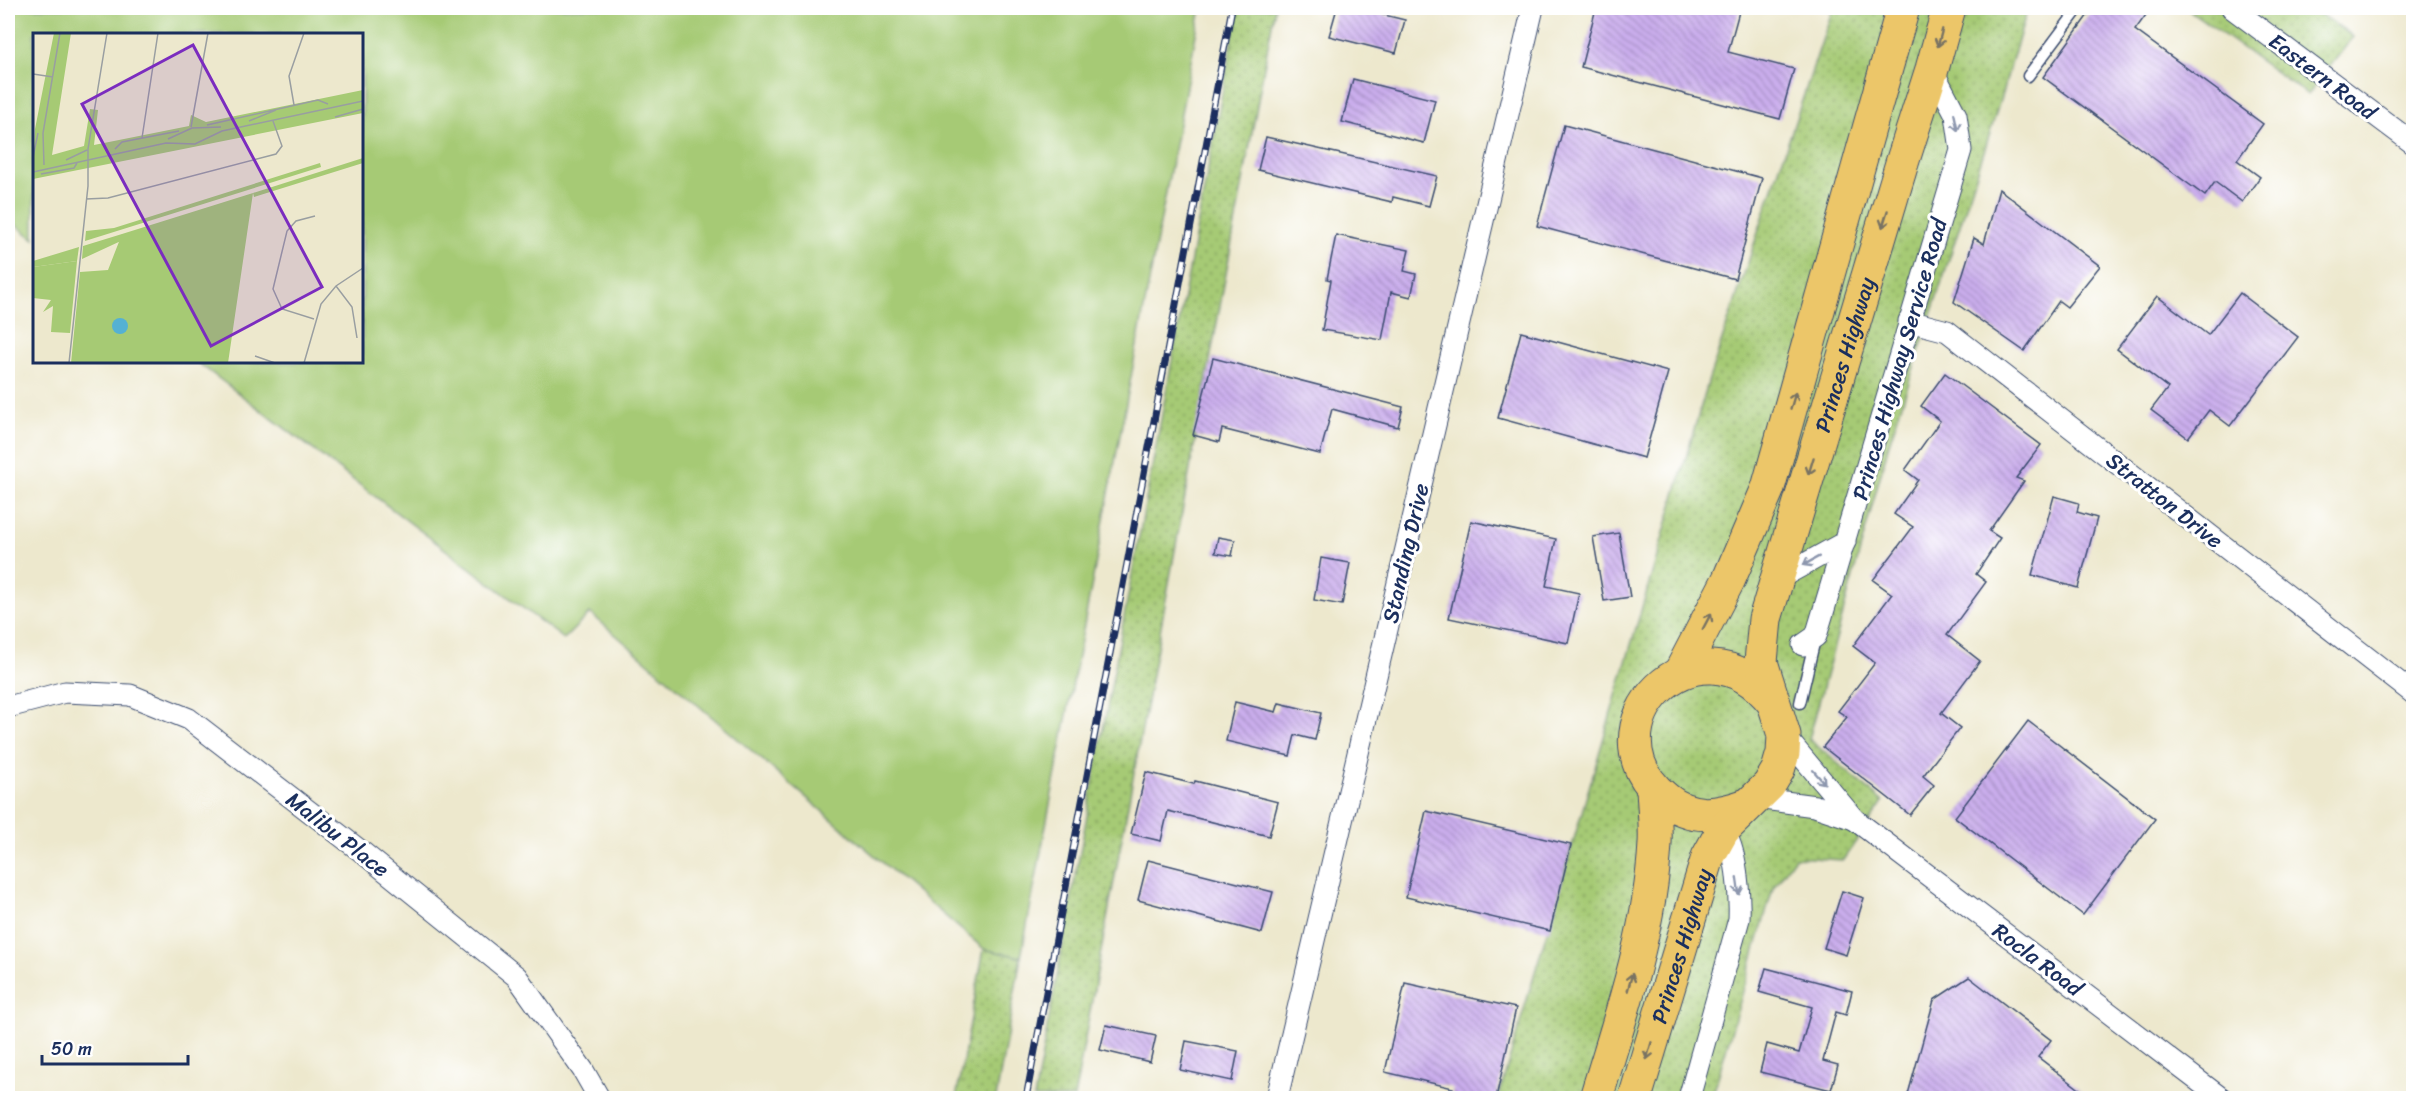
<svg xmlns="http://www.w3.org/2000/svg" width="2421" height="1106" viewBox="0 0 2421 1106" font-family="Sriracha,sans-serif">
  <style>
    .grass { fill: url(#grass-dots); stroke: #607c69; stroke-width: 1.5 }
    .garden { fill: #a6ca74; stroke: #607c69; stroke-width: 1.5 }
    .building { fill: url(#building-back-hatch) }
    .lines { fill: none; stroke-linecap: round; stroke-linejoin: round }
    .lane-casing { stroke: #3a4b6f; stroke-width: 13 }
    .street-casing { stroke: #3a4b6f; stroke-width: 23 }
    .highway-casing { stroke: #3a4b6f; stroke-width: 35 }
    .lane { stroke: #fff; stroke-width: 10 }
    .street { stroke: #fff; stroke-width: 21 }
    .highway { stroke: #ecc669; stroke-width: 33 }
    .rail-casing { stroke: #1b2f5e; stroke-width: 7 }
    .rail { stroke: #fff; stroke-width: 4.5; stroke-dasharray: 14; stroke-linecap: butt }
    .oneway { stroke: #797363 }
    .oneway2 { stroke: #8d97ae }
    .labels { text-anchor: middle; stroke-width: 6; stroke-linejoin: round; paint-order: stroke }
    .street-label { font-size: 22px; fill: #1b2f5e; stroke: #fff }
    .inset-road { fill: none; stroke: #999ea1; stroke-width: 1.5 }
    .view { fill: #7b2cbf; fill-opacity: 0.15; stroke: #7b2cbf; stroke-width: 3 }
    .inset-edge { fill: none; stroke: #1b2f5e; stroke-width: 3 }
  </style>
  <defs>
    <pattern id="grass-dots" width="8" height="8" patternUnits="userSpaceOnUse" patternTransform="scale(1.5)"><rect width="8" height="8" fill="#a6ca74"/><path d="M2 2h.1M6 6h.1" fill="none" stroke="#86a462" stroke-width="1.8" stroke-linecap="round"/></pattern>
    <pattern id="building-back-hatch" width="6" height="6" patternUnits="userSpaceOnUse" patternTransform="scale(1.5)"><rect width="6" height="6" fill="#cbaeed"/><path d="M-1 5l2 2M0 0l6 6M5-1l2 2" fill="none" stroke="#a48ec3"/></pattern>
  </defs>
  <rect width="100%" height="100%" fill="#fff"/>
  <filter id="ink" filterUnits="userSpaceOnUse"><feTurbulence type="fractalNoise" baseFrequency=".0167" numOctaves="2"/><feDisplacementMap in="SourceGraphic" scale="12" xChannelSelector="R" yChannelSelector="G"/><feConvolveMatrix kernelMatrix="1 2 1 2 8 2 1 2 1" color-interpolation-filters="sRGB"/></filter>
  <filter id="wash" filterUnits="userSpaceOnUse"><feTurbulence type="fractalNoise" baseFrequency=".008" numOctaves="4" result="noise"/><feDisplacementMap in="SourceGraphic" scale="24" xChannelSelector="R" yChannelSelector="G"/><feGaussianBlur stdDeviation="1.35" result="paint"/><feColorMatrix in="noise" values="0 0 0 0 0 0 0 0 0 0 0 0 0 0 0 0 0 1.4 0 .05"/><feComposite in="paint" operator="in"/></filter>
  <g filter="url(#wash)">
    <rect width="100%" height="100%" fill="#ede8cd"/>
    <g class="grass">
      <path d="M1238,8H1275L1074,1098H1034Z"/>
      <path d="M1833,8H2028L1990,133L1888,447L1809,739L1883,802L1843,860L1795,857L1773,888L1712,1098H1498L1709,379Z"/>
      <path d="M2186,8H2311L2353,37L2308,95Z"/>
      <path d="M984,949L1021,957L996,1098H956Z"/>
    </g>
    <path class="garden" d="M8,8H1201L1021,957L984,949L590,613L564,639L197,362H362V34H34V239L8,219Z"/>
    <g id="blocks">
      <g class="building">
        <path d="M1337,8H1356L1405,20L1396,53L1329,36Z"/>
        <path d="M1596,8H1740L1728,52L1794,69L1780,119L1581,67Z"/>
        <path d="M2093,8H2151L2135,30L2263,124L2237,160L2260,177L2242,202L2215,182L2205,196L2043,77Z"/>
        <path d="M1353,79L1435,100L1424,143L1342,122Z"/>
        <path d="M1564,125L1762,178L1735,279L1537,226Z"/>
        <path d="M1266,137L1437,176L1429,206L1393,197L1392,202L1258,170Z"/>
        <path d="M1999,189L2100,266L2067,307L2059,301L2024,351L1954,302L1974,238L1984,244Z"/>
        <path d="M1336,235L1409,250L1404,271L1416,274L1411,297L1391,292L1382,340L1322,330L1331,280L1327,279Z"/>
        <path d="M2240,293L2298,337L2230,426L2209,410L2188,438L2151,410L2168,388L2117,349L2157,296L2208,335Z"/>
        <path d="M1521,332L1668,372L1644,458L1498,418Z"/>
        <path d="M1213,358L1403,407L1398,427L1332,409L1320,454L1222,429L1219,442L1193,435Z"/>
        <path d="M1945,373L2041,445L2016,478L2024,481L1989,531L2000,538L1976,574L1986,582L1947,635L1980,661L1941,713L1960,728L1923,776L1934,785L1910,815L1823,747L1847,717L1838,711L1875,663L1853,646L1892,594L1873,580L1913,527L1894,514L1918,480L1905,470L1940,421L1921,406Z"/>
        <path d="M2054,496L2079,503L2077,512L2097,518L2078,588L2032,575Z"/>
        <path d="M1471,521L1556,539L1546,586L1579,593L1568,643L1449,618Z"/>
        <path d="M1619,533L1630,597L1604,601L1593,537Z"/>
        <path d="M1218,537L1235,540L1232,556L1215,553Z"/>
        <path d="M1321,558L1350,563L1342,605L1314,600Z"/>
        <path d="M1235,702L1276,712L1279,703L1321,713L1315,740L1295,735L1290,756L1226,741Z"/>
        <path d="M2028,721L2155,819L2083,915L1955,817Z"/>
        <path d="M1146,772L1194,784L1195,781L1278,802L1269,836L1168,811L1161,841L1131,834Z"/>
        <path d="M1426,811L1571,845L1550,931L1406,897Z"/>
        <path d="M1148,860L1273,892L1262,933L1138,900Z"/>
        <path d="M1842,891L1864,898L1846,955L1824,948Z"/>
        <path d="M1766,968L1852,991L1846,1015L1836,1012L1823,1061L1838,1065L1831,1090L1760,1072L1767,1044L1799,1053L1812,1007L1759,992Z"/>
        <path d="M1969,977L2051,1040L2038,1057L2091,1098H1907L1934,1000Z"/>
        <path d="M1405,983L1516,1008L1496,1098H1451L1453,1088L1385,1072Z"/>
        <path d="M1106,1025L1156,1036L1150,1062L1100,1050Z"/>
        <path d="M1186,1041L1238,1051L1232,1081L1180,1070Z"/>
      </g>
    </g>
  </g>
  <g filter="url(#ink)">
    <use href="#blocks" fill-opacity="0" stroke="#3a4b6f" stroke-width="1.5"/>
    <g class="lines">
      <defs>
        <g id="lane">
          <path d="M2028,76L2079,8"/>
          <path d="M1800,703L1815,639"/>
        </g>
        <g id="street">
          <path d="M2232,8L2414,144"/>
          <path d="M1909,321L1947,331L2414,694"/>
          <path d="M1776,580L1845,542"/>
          <path d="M1803,645L1816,636L1961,150L1956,115L1932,69"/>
          <path d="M8,707L65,692L130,695L189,719L362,852L517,977L583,1070L599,1098"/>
          <path d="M1784,735L1854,819L2221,1098"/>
          <path d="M1756,798L1815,806L1854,819"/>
          <path d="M1277,1098L1533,8"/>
          <path d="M1689,1098L1739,919C1740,895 1737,849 1723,830"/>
        </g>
        <g id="highway">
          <path d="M1680,673L1729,579L1768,488L1903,8"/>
          <path d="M1747,805C1719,815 1691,820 1666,799C1579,730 1697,606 1773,702"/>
          <path d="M1596,1098C1621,1016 1650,931 1655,844C1656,826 1654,808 1653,789"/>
          <path id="s1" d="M1635,1098L1708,857L1723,830L1769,785L1778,770L1783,753L1784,735L1761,662L1765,619L1902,163L1932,69L1949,8"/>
        </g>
      </defs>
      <use href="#lane" class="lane-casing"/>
      <use href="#street" class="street-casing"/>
      <use href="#highway" class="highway-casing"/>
      <use href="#lane" class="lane"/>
      <use href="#street" class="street"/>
      <use href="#highway" class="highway"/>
      <defs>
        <path id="rail" d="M1026,1098L1232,8"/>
      </defs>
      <use href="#rail" class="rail-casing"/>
      <use href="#rail" class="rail"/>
    </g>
    <defs><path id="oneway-shaft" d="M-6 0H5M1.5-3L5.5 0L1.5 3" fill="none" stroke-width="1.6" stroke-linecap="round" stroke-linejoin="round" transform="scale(1.5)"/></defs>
    <g class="oneway">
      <use href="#oneway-shaft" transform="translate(1940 38) rotate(105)"/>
      <use href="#oneway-shaft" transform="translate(1885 219) rotate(107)"/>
      <use href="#oneway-shaft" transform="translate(1793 401) rotate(-74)"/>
      <use href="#oneway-shaft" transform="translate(1811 466) rotate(107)"/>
      <use href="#oneway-shaft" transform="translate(1707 621) rotate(-62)"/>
      <use href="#oneway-shaft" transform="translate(1630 982) rotate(-75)"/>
      <use href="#oneway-shaft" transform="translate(1649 1051) rotate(106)"/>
    </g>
    <g class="oneway2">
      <use href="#oneway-shaft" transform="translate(1956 122) rotate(78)"/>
      <use href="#oneway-shaft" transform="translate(1811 561) rotate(151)"/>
      <use href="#oneway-shaft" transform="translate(1819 777) rotate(49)"/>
      <use href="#oneway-shaft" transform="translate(1738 886) rotate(82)"/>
    </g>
  </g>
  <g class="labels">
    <g class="street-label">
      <text transform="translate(2323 76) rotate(37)" y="8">Eastern Road</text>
      <text dy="8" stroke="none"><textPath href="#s1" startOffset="796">Princes Highway</textPath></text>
      <text transform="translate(1899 359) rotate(-74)" y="8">Princes Highway Service Road</text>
      <text transform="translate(2165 500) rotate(38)" y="8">Stratton Drive</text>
      <text transform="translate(1405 553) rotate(-77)" y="8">Standing Drive</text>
      <text transform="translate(338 834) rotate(38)" y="8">Malibu Place</text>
      <text dy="8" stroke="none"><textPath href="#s1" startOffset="159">Princes Highway</textPath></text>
      <text transform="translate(2038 959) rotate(37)" y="8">Rocla Road</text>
    </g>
  </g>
  <g transform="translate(33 33)">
    <rect width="330" height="330" fill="#ede8cd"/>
    <path d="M21,0H38L19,122L51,113L57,76L65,77L61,112L156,93L158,82L173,89L330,57V80L0,146L2,96ZM330,125V130L221,164L220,160ZM287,130L288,134L52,208L53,198L81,195ZM89,201L90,207L49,226L50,213ZM44,228L37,300L18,299L20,273L10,279L18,267L0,265V234Z" fill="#a6ca74"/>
    <path d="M46,214L44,228L0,234V228Z" fill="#a6ca74"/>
    <path d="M220,160L195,330H38L47,239L75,237L89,201Z" fill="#a6ca74"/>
    <path d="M79 293a8 8 0 1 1 16 0a8 8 0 1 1-16 0Z" fill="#55b1d3"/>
    <path class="inset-road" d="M0,41L20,44M261,72L256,43L271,0M302,84L330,76M216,88L243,77M174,92L285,67L295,71M158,94L175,0M109,105L125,0M135,106L159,95L188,94M82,116L89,109L146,98M0,124L5,100M33,127L54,117M11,132L10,100L27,0M0,139L133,110L162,111L189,98L330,68M8,141L41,135L44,130M53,166L75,165L243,121L249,113L240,88M303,253L319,274L324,305M281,286L249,276L240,256L254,198L263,188L282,183M222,323L242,330M36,330L55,153V116L74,0M271,330L288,271L303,253L330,235"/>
    <path class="view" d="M160,12L289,254L178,313L49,71Z"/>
    <rect width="330" height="330" class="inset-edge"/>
  </g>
  <rect width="2421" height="1106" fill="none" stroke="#fff" stroke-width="30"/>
  <path d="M42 1055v9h146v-9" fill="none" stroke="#1b2f5e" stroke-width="3"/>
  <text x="51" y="1055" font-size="18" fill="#1b2f5e" stroke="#ffffff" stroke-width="4.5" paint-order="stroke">50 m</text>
</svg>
